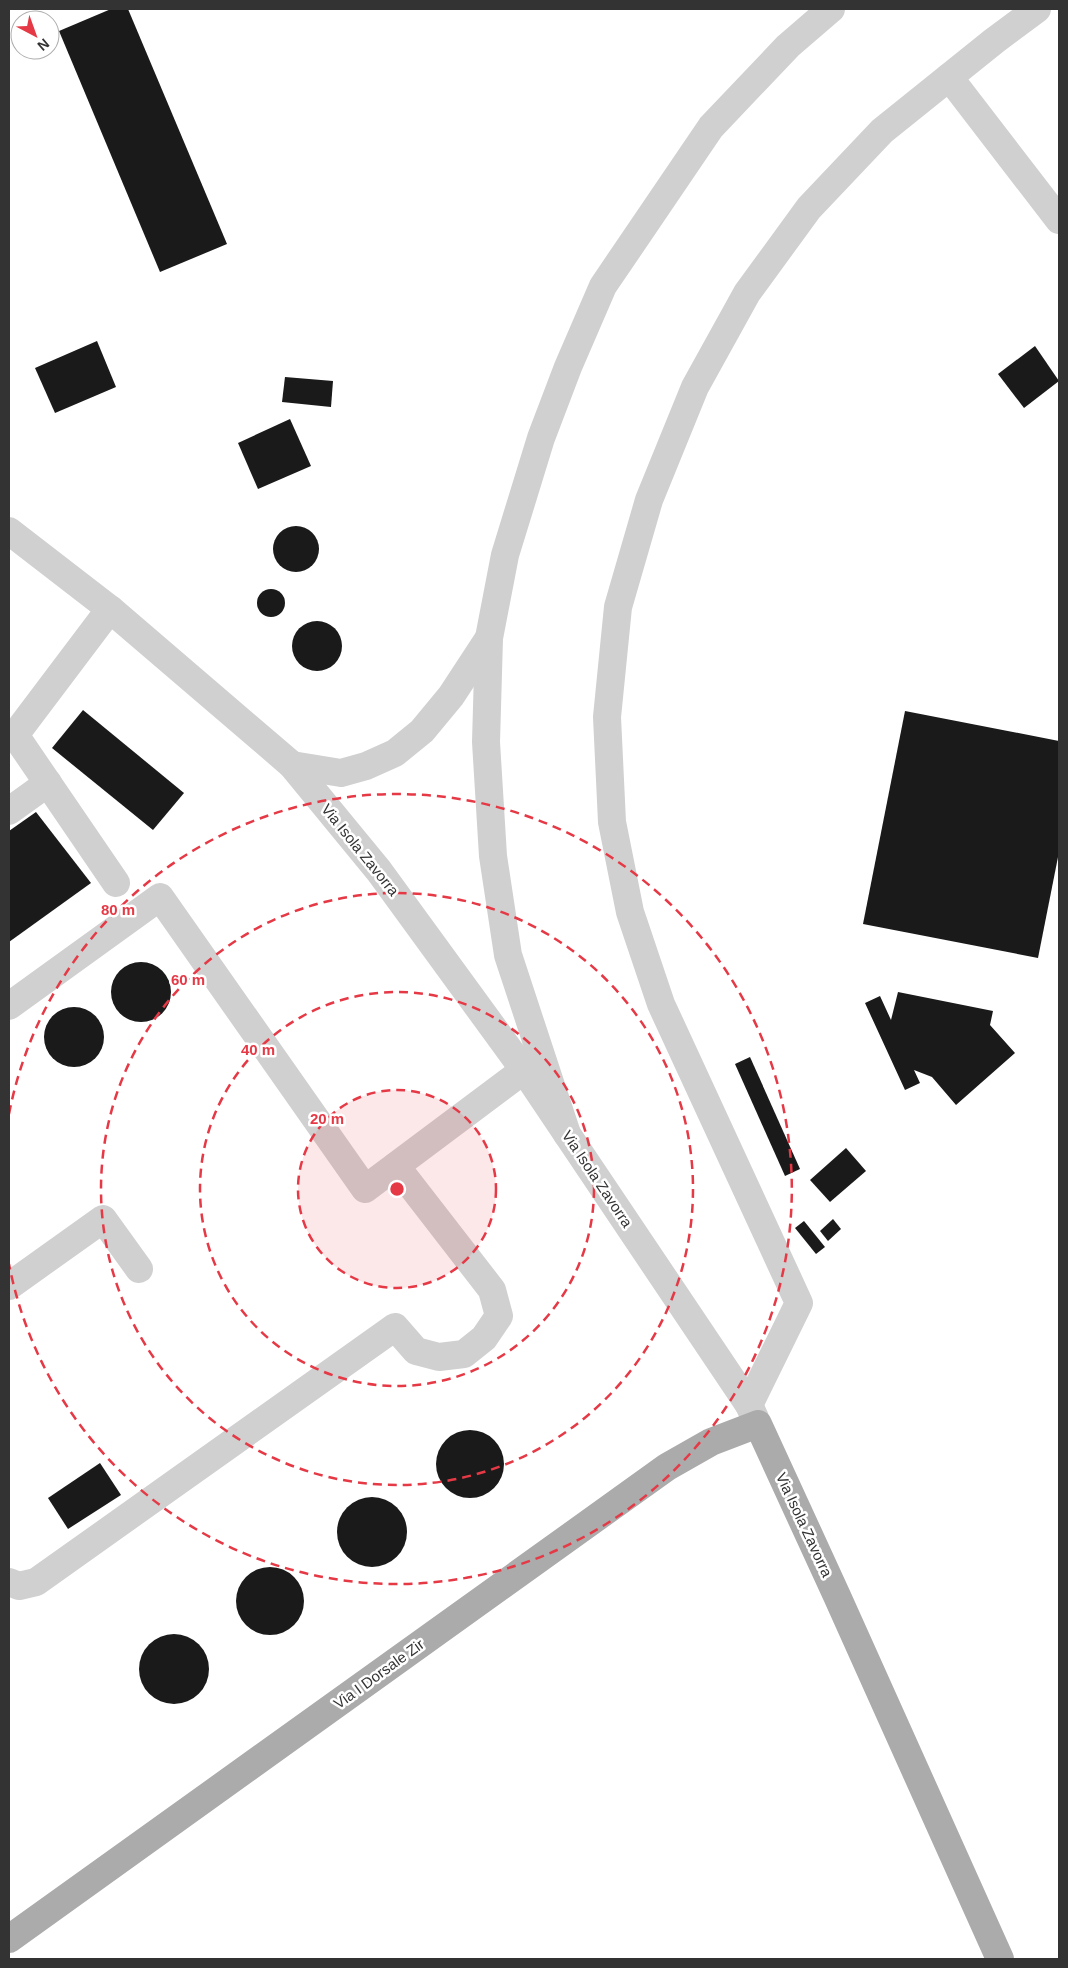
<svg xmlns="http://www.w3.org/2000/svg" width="1068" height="1968" viewBox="0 0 1068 1968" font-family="Arial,sans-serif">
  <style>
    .building { fill: #1a1a1a }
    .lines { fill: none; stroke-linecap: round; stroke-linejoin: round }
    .minor { stroke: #d0d0d0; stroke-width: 28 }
    .major { stroke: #ababab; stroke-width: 28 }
    .ring { fill: none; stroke: #e63946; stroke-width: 2.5; stroke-dasharray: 9 6 }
    .labels { text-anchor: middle; stroke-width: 5; stroke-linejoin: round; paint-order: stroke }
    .street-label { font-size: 15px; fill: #333; stroke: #fff }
    .centre { fill: #e63946; stroke: #fff; stroke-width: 2.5 }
    .ring-label { font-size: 15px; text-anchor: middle; font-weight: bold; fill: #e63946; stroke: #fff; stroke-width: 5; stroke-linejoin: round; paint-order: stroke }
  </style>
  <rect width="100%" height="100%" fill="#fff"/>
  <g class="building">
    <path d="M111,9H128L227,244L160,272L59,31Z"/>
    <path d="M97,341L116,387L55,413L35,368Z"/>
    <path d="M1035,346L1059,381L1024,408L998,374Z"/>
    <path d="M285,377L333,381L331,407L282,402Z"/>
    <path d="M290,419L311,466L258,489L238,443Z"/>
    <circle cx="296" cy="549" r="23"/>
    <circle cx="271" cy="603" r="14"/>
    <circle cx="317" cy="646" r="25"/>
    <path d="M83,710L184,793L153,830L52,748Z"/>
    <path d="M905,711L1059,741V852L1038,958L863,924Z"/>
    <path d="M36,812L91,883L9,942V831Z"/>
    <circle cx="141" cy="992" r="30"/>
    <path d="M898,992L993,1011L990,1025L1015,1053L956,1105L932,1077L914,1070L920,1083L905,1090L865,1003L880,996L891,1020Z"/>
    <circle cx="74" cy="1037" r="30"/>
    <path d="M750,1057L800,1169L785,1176L735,1064Z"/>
    <path d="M846,1148L866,1171L830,1202L810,1180Z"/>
    <path d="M833,1219L841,1229L828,1241L820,1231Z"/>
    <path d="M804,1221L825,1247L816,1254L795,1228Z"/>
    <circle cx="470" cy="1464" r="34"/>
    <path d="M100,1463L121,1495L68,1529L48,1498Z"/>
    <circle cx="372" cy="1532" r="35"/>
    <circle cx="270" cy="1601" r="34"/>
    <circle cx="174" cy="1669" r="35"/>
  </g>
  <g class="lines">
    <g class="minor">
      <path d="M949,77L1059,220"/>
      <path d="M9,531L110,609L292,765L379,871L524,1070L749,1405L755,1418"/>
      <path d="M110,609L15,735L116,883"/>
      <path d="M292,765L341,773L366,766L395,753L422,731L451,696L489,638"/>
      <path d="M9,811L48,783"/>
      <path d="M9,1006L160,897L365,1189L524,1070"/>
      <path d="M567,1134L508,955L493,856L486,742L489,638L505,555L541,438L568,367L603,286L711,127L788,46L831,9"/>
      <path d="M9,1286L103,1219L139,1269"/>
      <path d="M749,1405L799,1303L661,1004L630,912L612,822L607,717L618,607L649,500L695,387L747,293L809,208L882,131L994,41L1037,9"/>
      <path d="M9,1582L19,1586L36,1582L395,1327L416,1351L439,1357L464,1354L484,1338L499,1316L492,1290L396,1166"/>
    </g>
    <path class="major" d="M9,1939L667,1467L711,1442L758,1424L837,1596L1000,1959"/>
  </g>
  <circle cx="397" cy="1189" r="99" fill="#e63946" fill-opacity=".12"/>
  <g class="ring">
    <circle cx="397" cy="1189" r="99"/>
    <circle cx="397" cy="1189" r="197"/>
    <circle cx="397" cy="1189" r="296"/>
    <path d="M9 1114A395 395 0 1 1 9 1264"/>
  </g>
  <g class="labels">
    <g class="street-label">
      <text transform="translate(360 850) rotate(51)" y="5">Via Isola Zavorra</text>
      <text transform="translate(597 1179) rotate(56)" y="5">Via Isola Zavorra</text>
      <text transform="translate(804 1525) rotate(65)" y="5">Via Isola Zavorra</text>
      <text transform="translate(379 1674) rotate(-36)" y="5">Via I Dorsale Zir</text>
    </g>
  </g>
  <circle cx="397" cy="1189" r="8" class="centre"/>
  <g class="ring-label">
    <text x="118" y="915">80 m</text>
    <text x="188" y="985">60 m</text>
    <text x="258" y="1055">40 m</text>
    <text x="327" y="1124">20 m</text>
  </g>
  <rect width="1068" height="1968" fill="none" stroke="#333333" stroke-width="20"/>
  <g transform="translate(35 35) rotate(139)"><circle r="24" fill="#ffffff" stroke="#adadad"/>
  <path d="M0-4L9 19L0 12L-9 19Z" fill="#e63946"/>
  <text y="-8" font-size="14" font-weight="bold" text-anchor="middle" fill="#333333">N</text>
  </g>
</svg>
